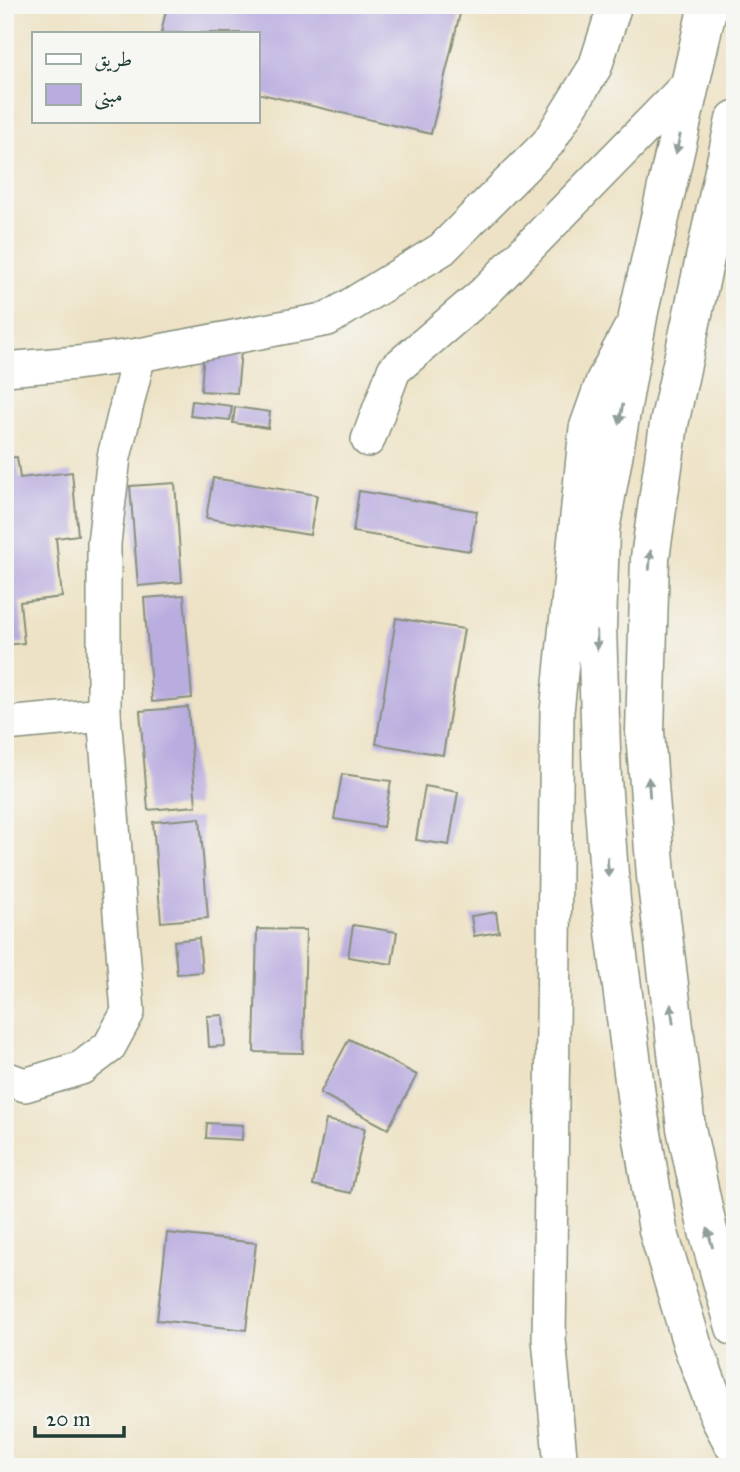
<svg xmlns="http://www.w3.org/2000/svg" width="740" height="1472" viewBox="0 0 740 1472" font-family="'IM FELL Great Primer',Amiri,serif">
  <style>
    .building { fill: #b9acdf }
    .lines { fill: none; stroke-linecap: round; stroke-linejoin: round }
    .minor-casing { stroke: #86907c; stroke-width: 36 }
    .trunk-casing { stroke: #86907c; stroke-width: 41 }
    .minor { stroke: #fff; stroke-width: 33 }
    .trunk { stroke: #fff; stroke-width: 38 }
    .oneway { fill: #8f9e9a }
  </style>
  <rect width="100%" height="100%" fill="#f6f6f2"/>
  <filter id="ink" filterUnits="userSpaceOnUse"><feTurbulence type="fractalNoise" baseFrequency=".0143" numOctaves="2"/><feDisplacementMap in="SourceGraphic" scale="14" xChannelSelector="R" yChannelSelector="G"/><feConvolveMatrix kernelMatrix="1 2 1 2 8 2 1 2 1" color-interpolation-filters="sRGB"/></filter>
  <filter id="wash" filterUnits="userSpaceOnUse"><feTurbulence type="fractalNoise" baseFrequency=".00686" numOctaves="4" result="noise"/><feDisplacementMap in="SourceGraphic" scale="28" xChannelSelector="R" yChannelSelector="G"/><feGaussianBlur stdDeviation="1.57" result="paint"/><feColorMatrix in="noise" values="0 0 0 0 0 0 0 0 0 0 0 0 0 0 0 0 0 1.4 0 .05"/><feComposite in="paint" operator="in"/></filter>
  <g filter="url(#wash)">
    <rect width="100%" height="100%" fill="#ede2c5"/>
    <g id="blocks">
      <g class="building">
        <path d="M167,5H462L431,134L257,93V33H161Z"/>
        <path d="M204,348L241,351L237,393L201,391Z"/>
        <path d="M192,401L232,406L230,420L190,416Z"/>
        <path d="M235,407L270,412L268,428L233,423Z"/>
        <path d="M17,457L20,478L72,472L78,535L56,538L62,597L20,602L24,643L5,645V458Z"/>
        <path d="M213,478L317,495L310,535L206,518Z"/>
        <path d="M175,483L182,582L138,586L130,486Z"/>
        <path d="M359,491L477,511L470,551L353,532Z"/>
        <path d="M184,595L192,698L152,702L144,598Z"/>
        <path d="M396,618L464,629L443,755L376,744Z"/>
        <path d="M188,707L196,806L148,810L140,711Z"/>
        <path d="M342,774L391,781L383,827L334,819Z"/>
        <path d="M425,786L458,792L449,845L416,840Z"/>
        <path d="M200,818L208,918L161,922L153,822Z"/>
        <path d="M496,912L499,932L474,936L471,916Z"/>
        <path d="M353,925L397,932L392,964L348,957Z"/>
        <path d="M257,929L306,930L303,1053L254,1052Z"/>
        <path d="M199,938L202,972L177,974L174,941Z"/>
        <path d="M223,1015L225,1046L209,1047L207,1016Z"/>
        <path d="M349,1039L417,1075L388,1129L320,1093Z"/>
        <path d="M326,1120L365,1128L351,1193L313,1185Z"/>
        <path d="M207,1123L243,1125L242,1140L206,1138Z"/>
        <path d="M167,1233L256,1243L246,1330L157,1320Z"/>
      </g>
    </g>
  </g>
  <g filter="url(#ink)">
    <use href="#blocks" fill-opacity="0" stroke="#86907c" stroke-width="2"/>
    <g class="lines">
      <defs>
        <g id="minor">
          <path d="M5,369L76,363L139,355L328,319L442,249L548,143L595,67L615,5"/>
          <path d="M368,440L394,370L484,293L692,80"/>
          <path d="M5,724L104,715"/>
          <path d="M5,1078L25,1085L81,1068L109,1047L128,1012L104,715V543L114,457L139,355"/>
          <path d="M561,1467L549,1339L557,712L586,428L603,380L630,329"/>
        </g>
        <g id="trunk">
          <path d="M708,5L639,311L600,530L597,628L602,780L611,901L637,1103L658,1230L692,1344L720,1418L735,1446"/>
          <path d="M735,120L669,424L650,558L645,732L656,876L686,1128L708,1231L735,1327"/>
        </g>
      </defs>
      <use href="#minor" class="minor-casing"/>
      <use href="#trunk" class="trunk-casing"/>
      <use href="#minor" class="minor"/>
      <use href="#trunk" class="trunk"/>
    </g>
    <defs><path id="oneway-solid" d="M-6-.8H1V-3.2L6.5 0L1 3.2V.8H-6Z" transform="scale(1.75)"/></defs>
    <g class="oneway">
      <use href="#oneway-solid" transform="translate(678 144) rotate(103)"/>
      <use href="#oneway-solid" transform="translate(621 414) rotate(100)"/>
      <use href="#oneway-solid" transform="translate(650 560) rotate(-86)"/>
      <use href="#oneway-solid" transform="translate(597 640) rotate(88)"/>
      <use href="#oneway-solid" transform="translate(649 787) rotate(-94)"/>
      <use href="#oneway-solid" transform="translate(608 867) rotate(86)"/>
      <use href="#oneway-solid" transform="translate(672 1014) rotate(-97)"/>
      <use href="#oneway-solid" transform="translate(710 1238) rotate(-105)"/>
    </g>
  </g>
  <rect width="740" height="1472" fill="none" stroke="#f6f6f2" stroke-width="28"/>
  <rect x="32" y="32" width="228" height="91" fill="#f6f6f2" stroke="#a0aca6" stroke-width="2"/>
  <rect x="46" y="54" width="35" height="10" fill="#ffffff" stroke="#a0aca6" stroke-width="2"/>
  <text x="94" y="66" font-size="21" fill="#1f3d34">طريق</text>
  <rect x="46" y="84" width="35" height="21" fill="#b9acdf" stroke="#a0aca6" stroke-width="2"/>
  <text x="94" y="102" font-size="21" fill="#1f3d34">مبنى</text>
  <path d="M35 1426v10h89v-10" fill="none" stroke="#1f3d34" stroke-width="3.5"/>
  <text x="46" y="1426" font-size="21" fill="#1f3d34" stroke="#f6f6f2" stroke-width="5" paint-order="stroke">20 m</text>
</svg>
